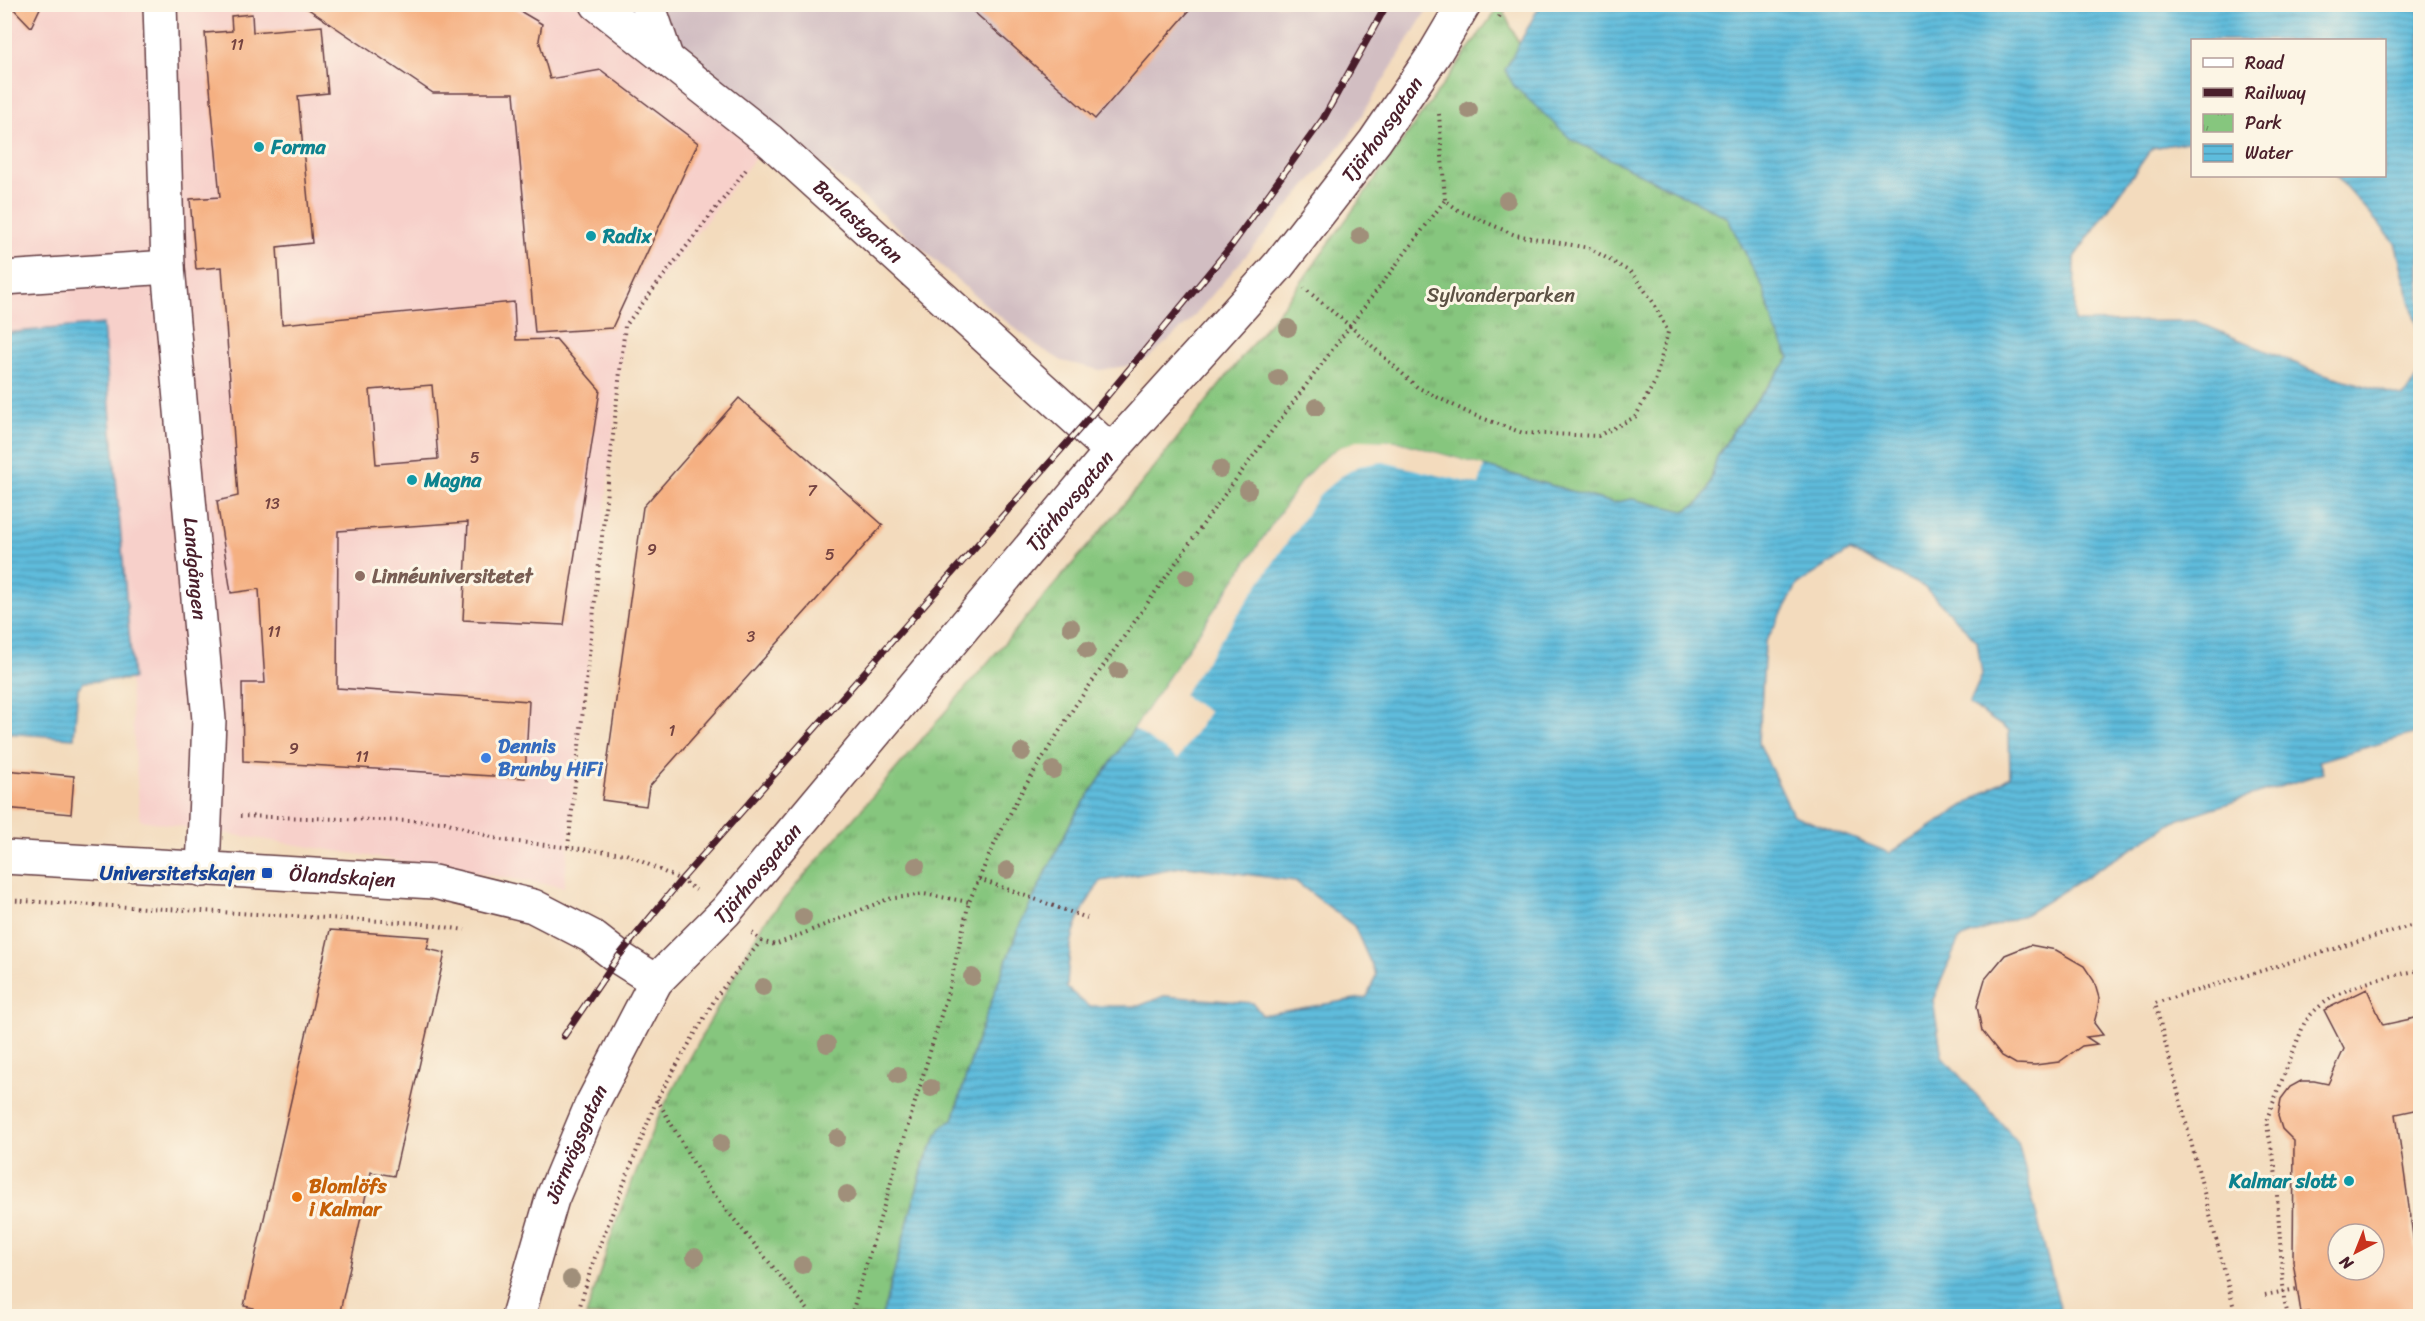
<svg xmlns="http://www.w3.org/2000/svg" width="2425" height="1321" viewBox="0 0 2425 1321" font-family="Sriracha,sans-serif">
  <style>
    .built { fill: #f7d0ca }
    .industrial { fill: #d2bec2 }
    .park { fill: url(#park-tufts); stroke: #687254; stroke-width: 1.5 }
    .water { fill: url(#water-rules); stroke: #546e84; stroke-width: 1.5; fill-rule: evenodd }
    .pier { fill: #f3dbbd }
    .building { fill: #f5b082; fill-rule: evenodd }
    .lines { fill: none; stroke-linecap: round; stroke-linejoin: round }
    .street-casing { stroke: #633b41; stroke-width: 36 }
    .secondary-casing { stroke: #633b41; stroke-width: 36 }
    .path { stroke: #633b41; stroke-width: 4; stroke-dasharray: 1.5 4.5; stroke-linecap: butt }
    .street { stroke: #fff; stroke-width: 33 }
    .secondary { stroke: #fff; stroke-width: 33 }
    .rail-casing { stroke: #4a1f2b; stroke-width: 7 }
    .rail { stroke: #fcf5e5; stroke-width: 4.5; stroke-dasharray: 14; stroke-linecap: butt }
    .path-bridge { stroke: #633b41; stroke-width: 4; stroke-dasharray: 1.5 4.5; stroke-linecap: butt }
    .tree { fill: #a08f7a }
    .culture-dot { fill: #0f9aa8; stroke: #fcf5e5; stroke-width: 2 }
    .education-dot { fill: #8d6e63; stroke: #fcf5e5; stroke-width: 2 }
    .shop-dot { fill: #3f7fe0; stroke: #fcf5e5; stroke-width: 2 }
    .transit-dot { fill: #1a4fb4; stroke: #fcf5e5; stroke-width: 2 }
    .food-dot { fill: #e8710a; stroke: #fcf5e5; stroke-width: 2 }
    .labels { text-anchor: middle; stroke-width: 6; stroke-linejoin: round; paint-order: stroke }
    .number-label { font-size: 16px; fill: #754341 }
    .street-label { font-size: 20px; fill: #4a1f2b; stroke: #fcf5e5 }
    .culture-label { font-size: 20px; font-weight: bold; fill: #0d838f; stroke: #fcf5e5; text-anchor: start }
    .park-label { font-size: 20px; fill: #5c5144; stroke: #fcf5e5 }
    .education-label { font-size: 20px; font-weight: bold; fill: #785e54; stroke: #fcf5e5; text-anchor: start }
    .shop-label { font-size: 20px; font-weight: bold; fill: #366cbe; stroke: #fcf5e5; text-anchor: start }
    .transit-label { font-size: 20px; font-weight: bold; fill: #164399; stroke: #fcf5e5; text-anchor: end }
    .food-label { font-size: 20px; font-weight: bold; fill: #c56008; stroke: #fcf5e5; text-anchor: start }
  </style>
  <defs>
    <pattern id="park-tufts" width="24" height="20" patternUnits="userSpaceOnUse" patternTransform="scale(1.5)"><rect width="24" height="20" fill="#86c67e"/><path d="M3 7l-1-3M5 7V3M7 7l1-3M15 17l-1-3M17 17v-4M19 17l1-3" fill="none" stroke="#70a067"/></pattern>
    <pattern id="water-rules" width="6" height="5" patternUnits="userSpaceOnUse" patternTransform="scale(1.5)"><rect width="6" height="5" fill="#5ebcdc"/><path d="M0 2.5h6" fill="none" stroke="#5098b3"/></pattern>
  </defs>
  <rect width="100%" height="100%" fill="#fcf5e5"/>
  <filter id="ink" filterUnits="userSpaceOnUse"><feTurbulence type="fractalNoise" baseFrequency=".0167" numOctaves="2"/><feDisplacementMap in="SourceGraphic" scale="12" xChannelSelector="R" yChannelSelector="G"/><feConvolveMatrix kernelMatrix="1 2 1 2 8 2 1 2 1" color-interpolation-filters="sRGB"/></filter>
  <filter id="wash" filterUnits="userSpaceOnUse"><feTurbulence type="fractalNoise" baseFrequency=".008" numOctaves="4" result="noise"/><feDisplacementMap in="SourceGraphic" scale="24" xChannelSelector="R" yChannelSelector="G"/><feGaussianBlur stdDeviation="1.35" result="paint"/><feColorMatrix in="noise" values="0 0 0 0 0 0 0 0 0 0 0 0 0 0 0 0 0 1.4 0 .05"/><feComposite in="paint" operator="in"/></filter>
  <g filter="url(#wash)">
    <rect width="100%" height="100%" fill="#f3dbbd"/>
    <path class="built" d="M5,5H597L769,140L625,326L564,887L140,820L103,324L5,333Z"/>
    <path class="industrial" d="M604,5H1430L1349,136L1188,323L1147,359L1127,366L1100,370L1062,361L1039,347L993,311L851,187Z"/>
    <path class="park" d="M1500,5L1520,45L1505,70L1572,140L1727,217L1763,288L1775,329L1790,358L1735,428L1717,457L1709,487L1699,503L1685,511L1632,499L1613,503L1395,441L1338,448L1321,461L1302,481L1072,820L1018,929L976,1043L953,1120L941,1127L924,1163L882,1316H586L616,1222L657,1119L762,925L1141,484L1297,288Z"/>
    <g class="water">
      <path d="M1540,5H2420V339L2395,242L2336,176H2384V40H2192V141L2152,148L2075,256L2074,322L2195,321L2314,371L2403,397L2420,372V732L2319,761L2323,773L2179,819L2026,914L1959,939L1933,1000L1942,1056L2018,1142L2062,1316H882L924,1163L941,1127L953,1120L976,1043L1018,929L1072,820L1302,481C1336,444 1345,440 1395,441L1613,503L1632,499L1685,511L1699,503L1709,487L1717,457L1735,428L1790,358L1775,329L1763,288L1727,217L1572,140L1514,86L1505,70ZM1850,551L1924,587L1977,641L1982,675L1969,704L2009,731L2010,776L1890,853L1793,815L1759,743L1765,643L1798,584ZM1187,866L1295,881L1354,926L1376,975L1367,997L1262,1015L1253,1003L1164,996L1139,1006H1088L1067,988C1069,941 1073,920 1101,881Z"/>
      <path d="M103,324L133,679L84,682L78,688L74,738L5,733V333Z"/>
    </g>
    <path class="pier" d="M1359,440L1395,441L1484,466L1479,485L1383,462L1359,466L1340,477L1320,494L1183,695L1209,712L1178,759L1134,729L1302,481L1321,461L1338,448Z"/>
    <g id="blocks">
      <g class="building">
        <path d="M9,4H42L31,27Z"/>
        <path d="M301,4H508L542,24L539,40L550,79L601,70L698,143L612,328L535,333L514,93H433Z"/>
        <path d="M965,4H1195L1095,119Z"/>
        <path d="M252,14L253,32L322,26L328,93L298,96L312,243L277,247L282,324L514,302L516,340L556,339L600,390L564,625L463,620L468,522L338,531L337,688L529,701L525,778L243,761L242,683H265L259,589L231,593L217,501L238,496L222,267L196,269L190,199L220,197L205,33L232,31L231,16ZM432,385L438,459L376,464L370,390Z"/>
        <path d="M739,398L883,525L649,787L646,806L602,800L643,507Z"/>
        <path d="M4,770L74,776L71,814L4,808Z"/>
        <path d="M330,930L430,937L427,949L445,953L394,1176L371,1172L339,1316H254V1308L244,1306Z"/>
        <path d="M2030,945L2056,950L2084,966L2094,981L2099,998L2098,1008L2094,1023L2103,1035L2086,1037L2097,1044L2082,1046L2059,1062L2035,1065L2016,1064L2002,1056L1982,1031L1977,1006L1985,979L2005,955Z"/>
        <path d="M2367,989L2383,1025L2420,1017V1109L2396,1114L2420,1286V1316H2310L2309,1312L2301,1313L2293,1261L2294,1141L2282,1129L2278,1116L2281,1099L2290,1087L2301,1081H2314L2328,1084L2344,1049L2324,1010ZM2338,1234H2374V1270H2338Z"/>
      </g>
    </g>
  </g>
  <g filter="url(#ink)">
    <use href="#blocks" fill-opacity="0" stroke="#633b41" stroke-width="1.5"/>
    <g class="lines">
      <defs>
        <g id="street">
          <path id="s1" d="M160,4L168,267L209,720L203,870"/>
          <path id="s2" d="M597,4L769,140L1111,451"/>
          <path d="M648,4L667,60"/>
          <path d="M4,278L168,267"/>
          <path id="s3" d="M4,857L434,882L533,906L591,936L618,957L656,981L726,911L1111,451L1278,266L1375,141L1435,53L1464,4"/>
        </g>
        <g id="secondary">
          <path id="s4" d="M518,1316L552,1199L591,1106L656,981"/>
        </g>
      </defs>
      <use href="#street" class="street-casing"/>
      <use href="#secondary" class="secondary-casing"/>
      <g class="path">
        <path d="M1499,17L1506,4"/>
        <path d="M1439,114L1445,200"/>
        <path d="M240,816L445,822L501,840L626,854L681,880L696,890"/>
        <path d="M568,847L625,326L748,167"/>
        <path d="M979,879L1087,918"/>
        <path d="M4,900L417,923L465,930"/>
        <path d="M752,933L761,941L775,945L888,899L924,894L969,902"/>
        <path d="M657,1099L706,1185L813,1316"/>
        <path d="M2410,1216L2420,1215"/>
        <path d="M577,1316L592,1265L657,1099L718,994L761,941"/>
        <path d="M851,1316L950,985L969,902L991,851L1019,796L1075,706L1216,506L1350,326L1417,387L1471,414L1523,433L1598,436L1635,417L1655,382L1668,332L1653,302L1632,273L1589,248L1515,235L1458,210L1445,200L1350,326L1304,288"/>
        <path d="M2236,1316L2155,1003L2420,923"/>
        <path d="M2288,1316L2284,1299L2275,1166L2266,1121L2304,1024C2326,988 2382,978 2420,970"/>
      </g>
      <use href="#street" class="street"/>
      <use href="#secondary" class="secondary"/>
      <defs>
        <path id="rail" d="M564,1036L618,957L681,880L1083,425L1232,245L1323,119L1387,4"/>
      </defs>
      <use href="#rail" class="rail-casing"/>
      <use href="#rail" class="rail"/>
      <path class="path-bridge" d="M2265,1295L2297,1289"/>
    </g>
    <g class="tree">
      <circle cx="1469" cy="110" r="9"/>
      <circle cx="1507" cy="200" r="9"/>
      <circle cx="1360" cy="236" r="9"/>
      <circle cx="1288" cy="328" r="9"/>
      <circle cx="1278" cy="378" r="9"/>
      <circle cx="1316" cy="407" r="9"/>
      <circle cx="1220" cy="469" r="9"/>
      <circle cx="1248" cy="490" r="9"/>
      <circle cx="1187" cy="577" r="9"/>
      <circle cx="1071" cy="627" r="9"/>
      <circle cx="1087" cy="650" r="9"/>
      <circle cx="1118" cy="671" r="9"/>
      <circle cx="1022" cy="752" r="9"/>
      <circle cx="1053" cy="770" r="9"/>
      <circle cx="916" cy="866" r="9"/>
      <circle cx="1007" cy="870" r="9"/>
      <circle cx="803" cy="917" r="9"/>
      <circle cx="972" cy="977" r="9"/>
      <circle cx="763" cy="987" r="9"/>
      <circle cx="827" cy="1044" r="9"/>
      <circle cx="898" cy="1075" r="9"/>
      <circle cx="931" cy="1088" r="9"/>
      <circle cx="837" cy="1138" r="9"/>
      <circle cx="721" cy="1143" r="9"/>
      <circle cx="847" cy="1194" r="9"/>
      <circle cx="695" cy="1257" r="9"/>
      <circle cx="802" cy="1265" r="9"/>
      <circle cx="571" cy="1279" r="9"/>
    </g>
  </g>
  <g class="culture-dot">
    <circle cx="259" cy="147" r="6"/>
    <circle cx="591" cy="236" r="6"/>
    <circle cx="412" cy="480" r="6"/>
    <circle cx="2349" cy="1181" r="6"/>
  </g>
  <circle class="education-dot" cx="360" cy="576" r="6"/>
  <circle class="shop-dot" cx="486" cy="758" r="6"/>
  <rect class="transit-dot" x="261" y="867" width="12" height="12" rx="3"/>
  <circle class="food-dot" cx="297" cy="1197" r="6"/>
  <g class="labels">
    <g class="number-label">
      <text x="237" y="50">11</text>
      <text x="475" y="463">5</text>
      <text x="812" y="496">7</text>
      <text x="272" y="509">13</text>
      <text x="652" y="555">9</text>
      <text x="830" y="560">5</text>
      <text x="274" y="637">11</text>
      <text x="751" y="642">3</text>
      <text x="672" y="736">1</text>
      <text x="294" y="754">9</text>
      <text x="362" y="762">11</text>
    </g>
    <g class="street-label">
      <text dy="7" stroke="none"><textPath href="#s3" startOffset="1797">Tjärhovsgatan</textPath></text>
      <text dy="7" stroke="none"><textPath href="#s2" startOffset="340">Barlastgatan</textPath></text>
      <text dy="7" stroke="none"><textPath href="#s3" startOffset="1311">Tjärhovsgatan</textPath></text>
      <text dy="7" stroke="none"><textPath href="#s1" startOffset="566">Landgången</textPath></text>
      <text dy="7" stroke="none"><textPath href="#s3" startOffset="825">Tjärhovsgatan</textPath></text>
      <text dy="7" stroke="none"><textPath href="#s3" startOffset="339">Ölandskajen</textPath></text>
      <text dy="7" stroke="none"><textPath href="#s4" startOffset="182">Järnvägsgatan</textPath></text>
    </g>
    <g class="culture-label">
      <text x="271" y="154">Forma</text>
      <text x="603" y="243">Radix</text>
      <text x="424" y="487">Magna</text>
      <text x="2337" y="1188" text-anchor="end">Kalmar slott</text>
    </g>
    <g class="park-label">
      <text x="1501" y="302">Sylvanderparken</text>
    </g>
    <g class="education-label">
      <text x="372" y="583">Linnéuniversitetet</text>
    </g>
    <g class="shop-label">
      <text x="498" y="753">Dennis<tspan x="498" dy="23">Brunby HiFi</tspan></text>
    </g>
    <g class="transit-label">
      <text x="255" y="880">Universitetskajen</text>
    </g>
    <g class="food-label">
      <text x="309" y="1193">Blomlöfs<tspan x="309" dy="23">i Kalmar</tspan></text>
    </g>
  </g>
  <rect width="2425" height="1321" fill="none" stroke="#fcf5e5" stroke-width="24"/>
  <rect x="2191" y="39" width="195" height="138" fill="#fcf5e5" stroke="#b59f9b" stroke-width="1.5"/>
  <rect x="2203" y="58" width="30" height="9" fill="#ffffff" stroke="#b59f9b" stroke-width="1.5"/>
  <text x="2245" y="69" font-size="18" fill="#4a1f2b">Road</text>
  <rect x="2203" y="88" width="30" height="9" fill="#4a1f2b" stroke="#b59f9b" stroke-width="1.5"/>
  <text x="2245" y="99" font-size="18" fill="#4a1f2b">Railway</text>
  <rect x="2203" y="114" width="30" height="18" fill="url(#park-tufts)" stroke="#b59f9b" stroke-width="1.5"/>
  <text x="2245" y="129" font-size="18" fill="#4a1f2b">Park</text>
  <rect x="2203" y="144" width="30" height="18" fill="url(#water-rules)" stroke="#b59f9b" stroke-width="1.5"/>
  <text x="2245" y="159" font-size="18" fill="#4a1f2b">Water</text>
  <g transform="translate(2356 1252) rotate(222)"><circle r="28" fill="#fcf5e5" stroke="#b59f9b" stroke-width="1.5"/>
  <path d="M0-4.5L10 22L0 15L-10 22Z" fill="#c8321e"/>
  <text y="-9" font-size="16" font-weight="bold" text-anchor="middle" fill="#4a1f2b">N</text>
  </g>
</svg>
